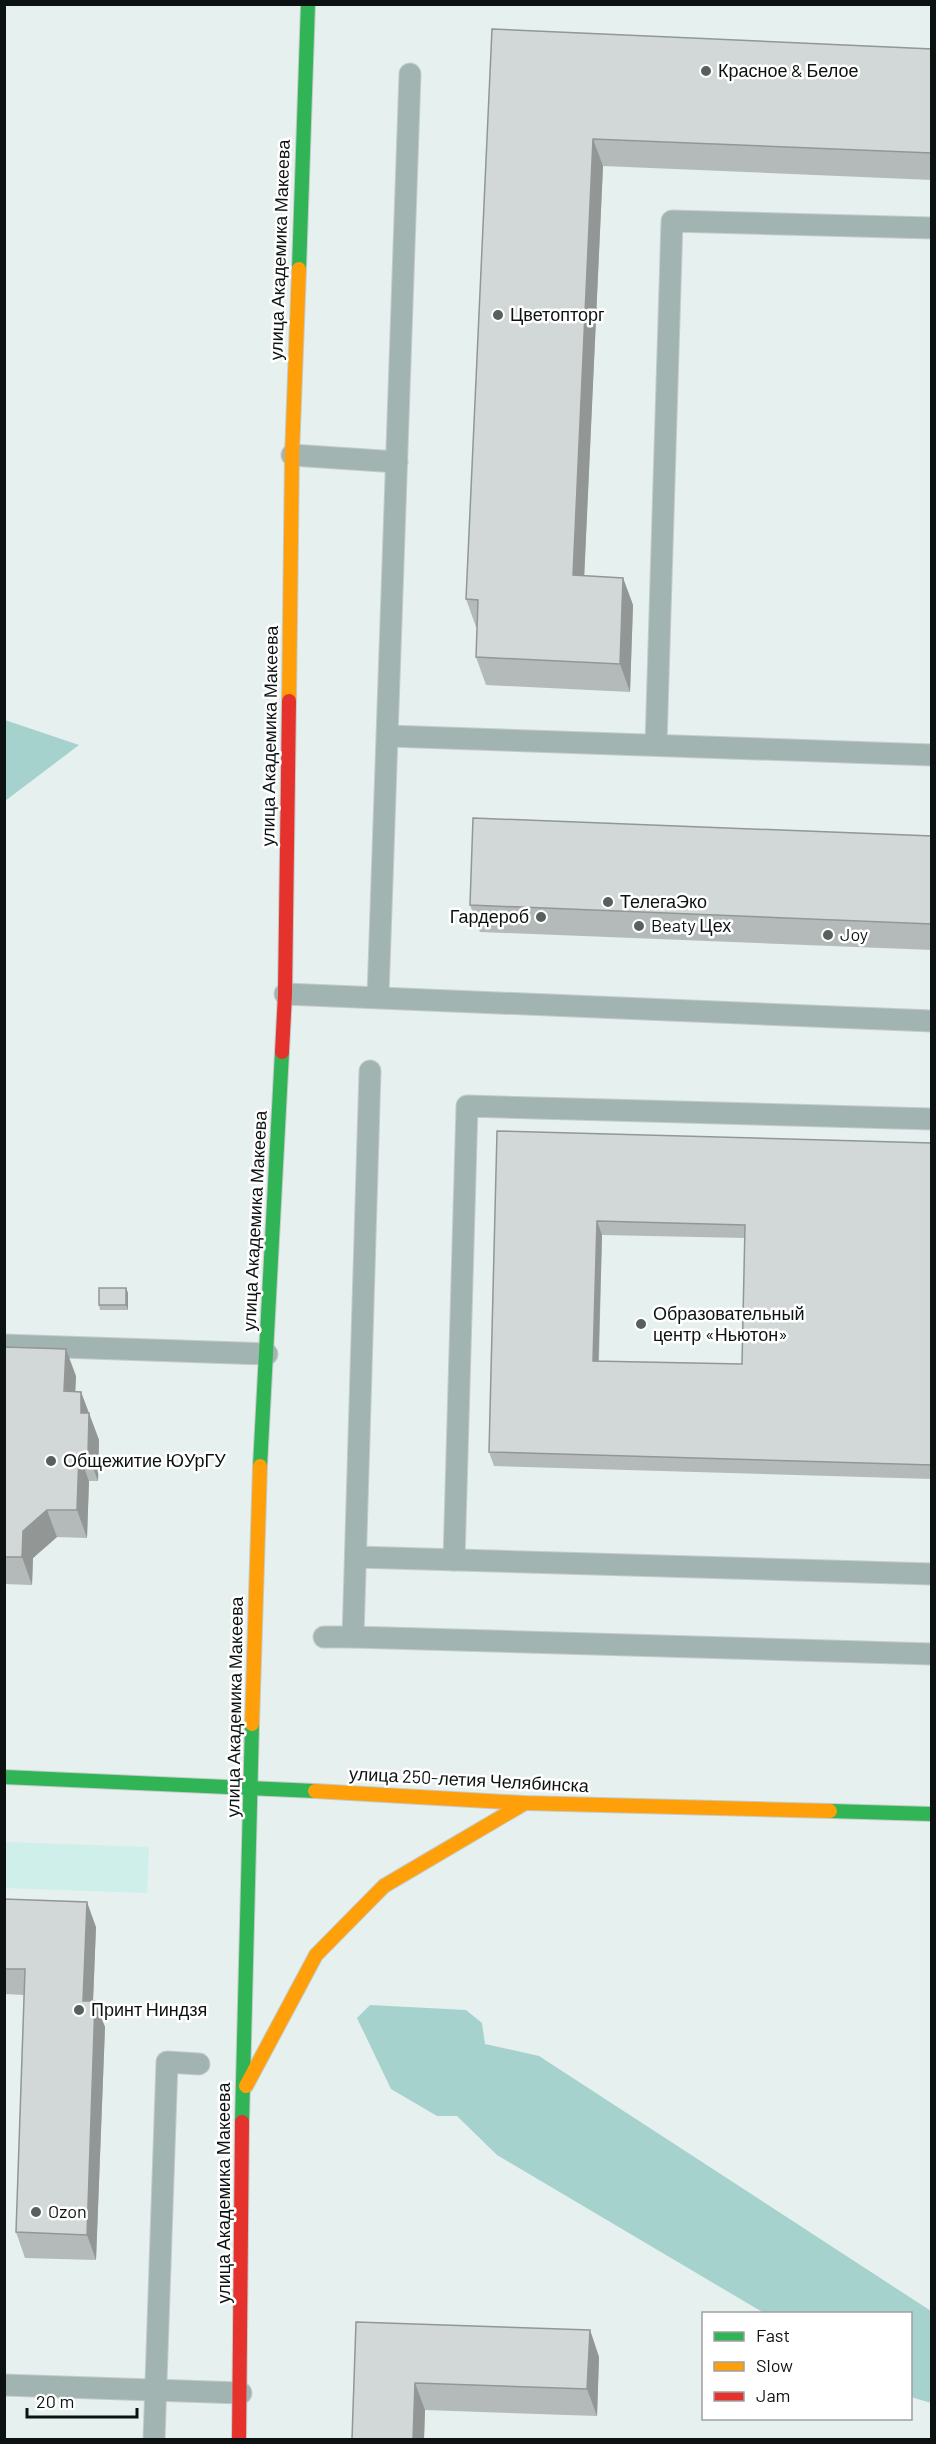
<svg xmlns="http://www.w3.org/2000/svg" width="936" height="2444" viewBox="0 0 936 2444" font-family="Barlow,sans-serif">
  <style>
    .green { fill: #ceefea }
    .forest { fill: #a6d2cd }
    .lines { fill: none; stroke-linecap: round; stroke-linejoin: round }
    .lane-casing { stroke: #c4ccca; stroke-width: 23 }
    .fast-casing { stroke: #c4ccca; stroke-width: 16 }
    .slow-casing { stroke: #c4ccca; stroke-width: 16 }
    .jam-casing { stroke: #c4ccca; stroke-width: 16 }
    .lane { stroke: #a2b4b2; stroke-width: 21 }
    .fast { stroke: #30b455; stroke-width: 14 }
    .slow { stroke: #ff9f0a; stroke-width: 14 }
    .jam { stroke: #e5322d; stroke-width: 14 }
    .wall { fill: #b4bab9; fill-rule: evenodd }
    .shaded-wall { fill: #929796 }
    .building { fill: #d1d8d7; stroke: #929796; stroke-width: 1.5; fill-rule: evenodd }
    .poi-dot { fill: #58605e; stroke: #fff; stroke-width: 2 }
    .labels { text-anchor: middle; stroke-width: 5; stroke-linejoin: round; paint-order: stroke }
    .poi-label { font-size: 18px; fill: #0c1211; stroke: #fff; text-anchor: start }
    .street-label { font-size: 18px; fill: #0c1211; stroke: #fff }
  </style>
  <rect width="100%" height="100%" fill="#e6f0ee"/>
  <path class="green" d="M5,1842L149,1847L147,1893L5,1888Z"/>
  <g class="forest">
    <path d="M5,720L79,745L5,801L4,720Z"/>
    <path d="M370,2005L466,2010L482,2023L485,2044L539,2056L931,2311V2403L911,2397L910,2314L764,2313L497,2155L457,2116H437L391,2089L357,2018Z"/>
  </g>
  <g class="lines">
    <defs>
      <g id="lane">
        <path d="M292,455L397,462"/>
        <path d="M389,736L932,755"/>
        <path d="M656,744L672,221L932,228"/>
        <path d="M285,994L932,1021"/>
        <path d="M378,996L410,74"/>
        <path d="M370,1071L353,1637L932,1654"/>
        <path d="M4,1345L267,1354"/>
        <path d="M356,1557L932,1574"/>
        <path d="M454,1560L467,1106L932,1119"/>
        <path d="M324,1637H353"/>
        <path d="M4,2385L241,2393"/>
        <path d="M154,2440L167,2062L199,2064"/>
      </g>
      <g id="fast">
        <path d="M299,269L308,4"/>
        <path d="M260,1466L282,1052"/>
        <path d="M4,1777L315,1791"/>
        <path d="M830,1811L932,1814"/>
        <path d="M242,2122L252,1724"/>
      </g>
      <g id="slow">
        <path d="M289,701L292,455L299,269"/>
        <path d="M252,1724L260,1466"/>
        <path d="M315,1791L525,1803L830,1811"/>
        <path d="M246,2086L316,1955L384,1886L525,1803"/>
      </g>
      <g id="jam">
        <path d="M282,1052L285,994L289,701"/>
        <path d="M239,2440L242,2122"/>
      </g>
    </defs>
    <use href="#lane" class="lane-casing"/>
    <use href="#fast" class="fast-casing"/>
    <use href="#slow" class="slow-casing"/>
    <use href="#jam" class="jam-casing"/>
    <use href="#lane" class="lane"/>
    <use href="#fast" class="fast"/>
    <use href="#slow" class="slow"/>
    <use href="#jam" class="jam"/>
  </g>
  <g class="wall">
    <path d="M492,29L932,49V180L603,166L584,576L623,578L633,605L630,692L486,685L476,657L477,627H476L466,599Z"/>
    <path d="M932,836V950L480,932L470,905Z"/>
    <path d="M497,1131L932,1143V1479L494,1466L489,1452ZM602,1235L745,1238L742,1364L599,1361Z"/>
    <path d="M126,1288L128,1293V1310H100L99,1305Z"/>
    <path d="M4,1347L76,1376L75,1392H81L99,1440L98,1481H89L87,1538L57,1537L33,1558L32,1585L4,1584Z"/>
    <path d="M4,1899L96,1927L93,2001L105,2027L96,2260L25,2258L16,2232L24,1995L4,1994Z"/>
    <path d="M356,2322L590,2330L599,2357L597,2416L425,2410L424,2439H352Z"/>
  </g>
  <g class="shaded-wall">
    <path d="M593,139L603,166L583,603L573,575Z"/>
    <path d="M623,578L633,605L630,692L620,664Z"/>
    <path d="M597,1221L602,1235L598,1374L593,1361Z"/>
    <path d="M126,1288L128,1293V1310L126,1305Z"/>
    <path d="M66,1349L76,1376L74,1419L64,1391Z"/>
    <path d="M81,1392L99,1440L98,1481L88,1454L81,1413Z"/>
    <path d="M79,1454L89,1481L87,1538L77,1510Z"/>
    <path d="M47,1510L57,1537L33,1558L32,1585L22,1557L23,1531Z"/>
    <path d="M87,1902L96,1927L92,2026L83,2001Z"/>
    <path d="M95,2001L105,2027L96,2260L87,2235Z"/>
    <path d="M590,2330L599,2357L597,2416L587,2389Z"/>
    <path d="M415,2383L425,2410L424,2439H413Z"/>
  </g>
  <g class="building">
    <path d="M492,29L932,49V153L593,139L573,575L623,578L620,664L476,657L478,600L466,599Z"/>
    <path d="M473,818L932,836V924L470,905Z"/>
    <path d="M497,1131L932,1143V1465L489,1452ZM597,1221L745,1225L742,1364L593,1361Z"/>
    <rect x="99" y="1288" width="27" height="17"/>
    <path d="M4,1347L66,1349L64,1391L81,1392V1413H89L88,1454H79L77,1510H47L23,1531L22,1557H4Z"/>
    <path d="M4,1899L87,1902L83,2001H95L87,2235L16,2232L25,1969H4Z"/>
    <path d="M356,2322L590,2330L587,2389L415,2383L413,2439H352Z"/>
  </g>
  <g class="poi-dot">
    <circle cx="706" cy="71" r="6"/>
    <circle cx="498" cy="315" r="6"/>
    <circle cx="608" cy="902" r="6"/>
    <circle cx="541" cy="917" r="6"/>
    <circle cx="639" cy="926" r="6"/>
    <circle cx="828" cy="935" r="6"/>
    <circle cx="641" cy="1324" r="6"/>
    <circle cx="51" cy="1461" r="6"/>
    <circle cx="79" cy="2010" r="6"/>
    <circle cx="36" cy="2212" r="6"/>
  </g>
  <g class="labels">
    <g class="poi-label">
      <text x="718" y="77">Красное &amp; Белое</text>
      <text x="510" y="321">Цветопторг</text>
      <text x="620" y="908">ТелегаЭко</text>
      <text x="529" y="923" text-anchor="end">Гардероб</text>
      <text x="651" y="932">Beaty Цех</text>
      <text x="840" y="941">Joy</text>
      <text x="653" y="1320">Образовательный<tspan x="653" dy="21">центр «Ньютон»</tspan></text>
      <text x="63" y="1467">Общежитие ЮУрГУ</text>
      <text x="91" y="2016">Принт Ниндзя</text>
      <text x="48" y="2218">Ozon</text>
    </g>
    <g class="street-label">
      <text transform="translate(280 250) rotate(-88)" y="6">улица Академика Макеева</text>
      <text transform="translate(270 736) rotate(-89)" y="6">улица Академика Макеева</text>
      <text transform="translate(255 1221) rotate(-87)" y="6">улица Академика Макеева</text>
      <text transform="translate(235 1707) rotate(-89)" y="6">улица Академика Макеева</text>
      <text transform="translate(469 1780) rotate(3)" y="6">улица 250-летия Челябинска</text>
      <text transform="translate(224 2193) rotate(-90)" y="6">улица Академика Макеева</text>
    </g>
  </g>
  <rect width="936" height="2444" fill="none" stroke="#0c1211" stroke-width="12"/>
  <rect x="702" y="2312" width="210" height="108" fill="#ffffff" stroke="#9ea0a0" stroke-width="1.5"/>
  <rect x="714" y="2332" width="30" height="9" fill="#30b455" stroke="#9ea0a0" stroke-width="1.5"/>
  <text x="756" y="2342" font-size="18" fill="#0c1211">Fast</text>
  <rect x="714" y="2362" width="30" height="9" fill="#ff9f0a" stroke="#9ea0a0" stroke-width="1.5"/>
  <text x="756" y="2372" font-size="18" fill="#0c1211">Slow</text>
  <rect x="714" y="2392" width="30" height="9" fill="#e5322d" stroke="#9ea0a0" stroke-width="1.5"/>
  <text x="756" y="2402" font-size="18" fill="#0c1211">Jam</text>
  <path d="M27 2408v9h110v-9" fill="none" stroke="#0c1211" stroke-width="3"/>
  <text x="36" y="2408" font-size="18" fill="#0c1211" stroke="#ffffff" stroke-width="4.5" paint-order="stroke">20 m</text>
</svg>
